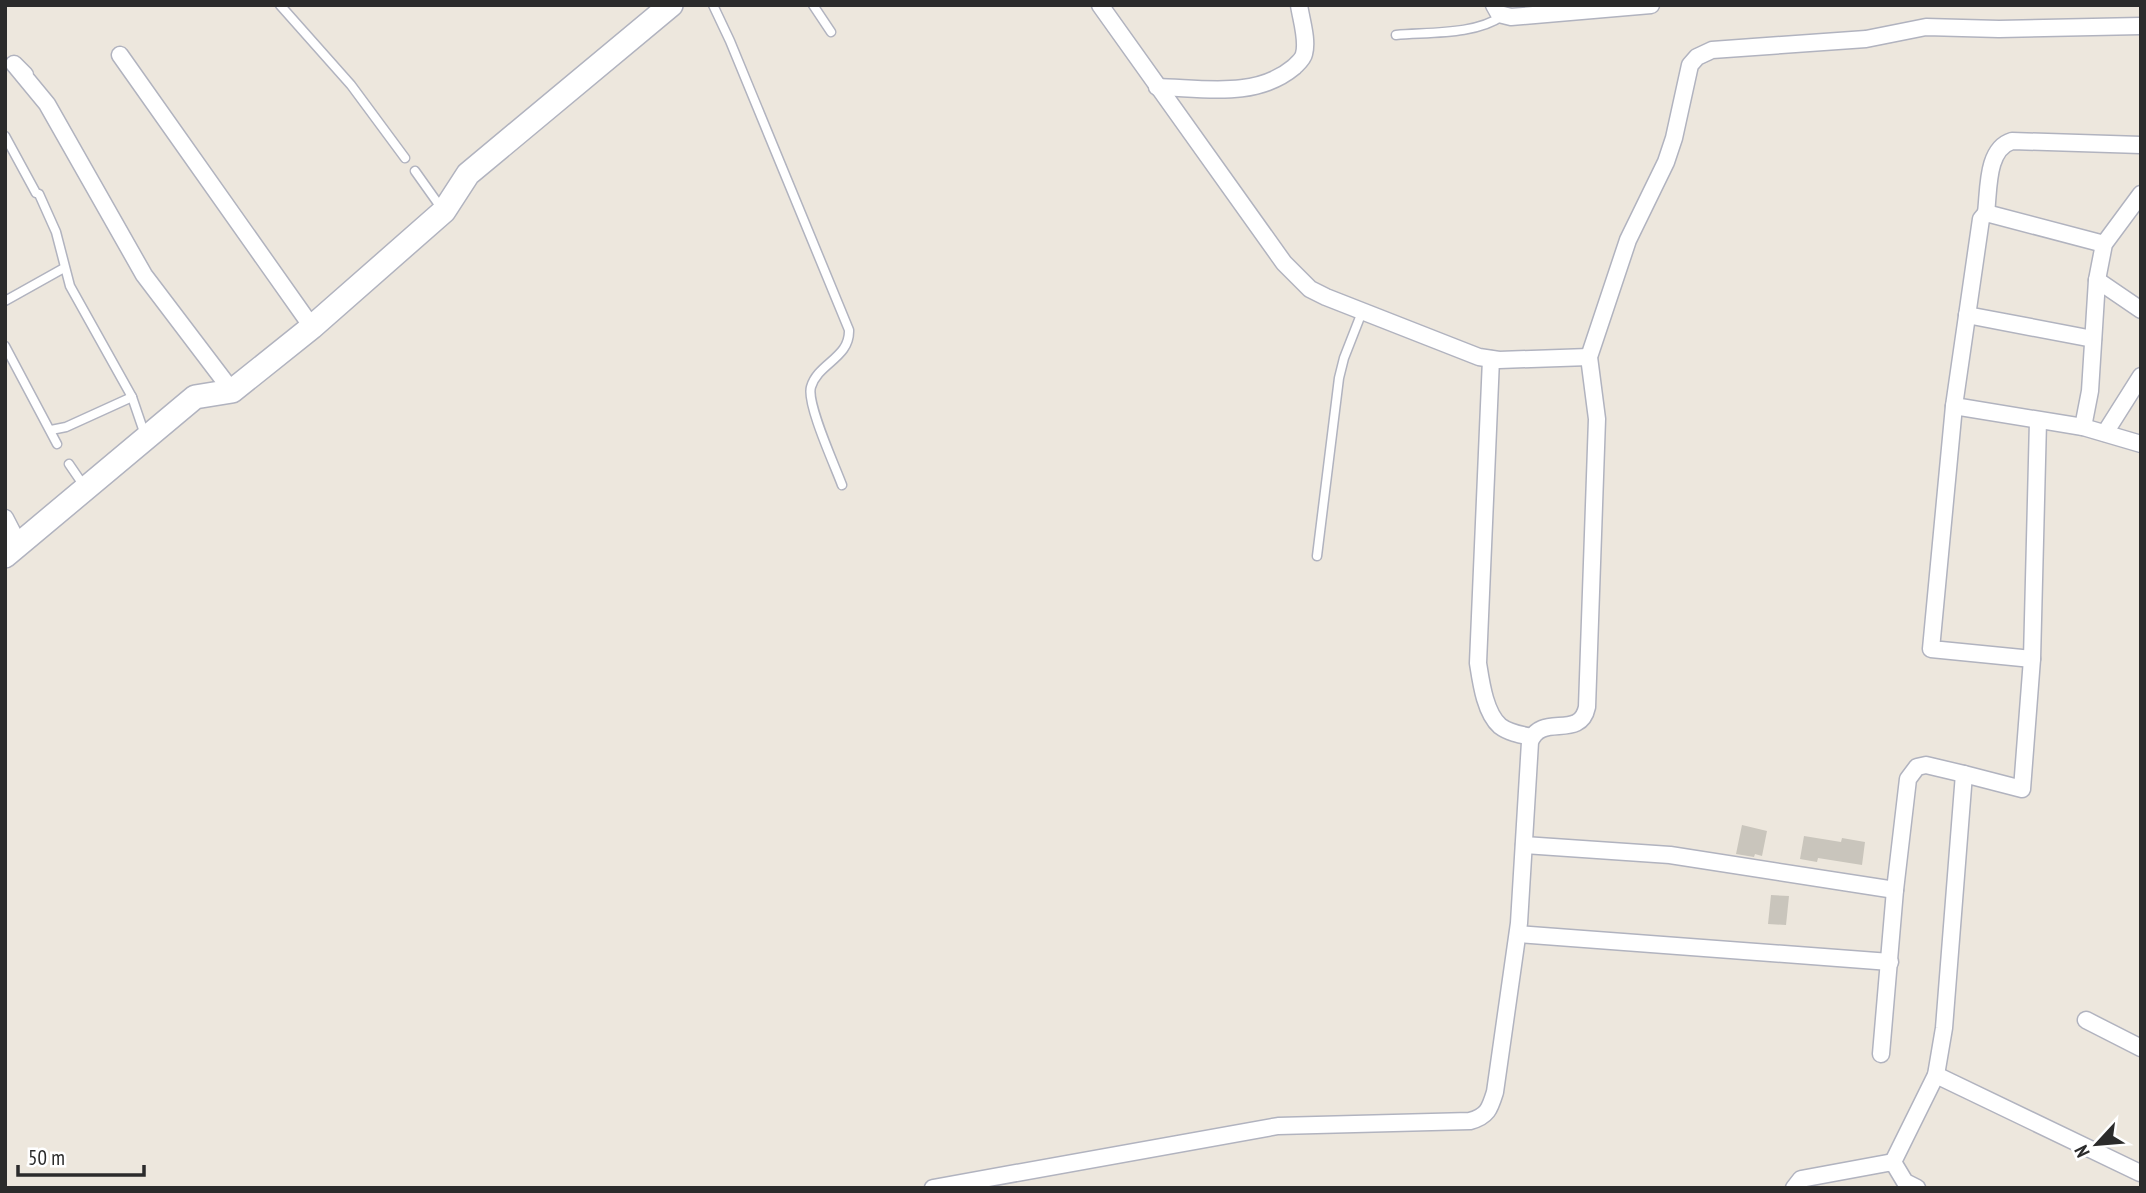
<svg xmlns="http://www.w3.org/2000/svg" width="2146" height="1193" viewBox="0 0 2146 1193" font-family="'PT Sans Narrow',sans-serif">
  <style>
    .building { fill: #c9c5bc }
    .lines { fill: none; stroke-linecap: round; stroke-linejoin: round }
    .lane-casing { stroke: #b1b3bf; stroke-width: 11 }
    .street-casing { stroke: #b1b3bf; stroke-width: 19 }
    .secondary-casing { stroke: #b1b3bf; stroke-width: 26 }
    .lane { stroke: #fff; stroke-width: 8 }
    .street { stroke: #fff; stroke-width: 16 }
    .secondary { stroke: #fff; stroke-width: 23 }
  </style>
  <rect width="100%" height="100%" fill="#ede7dd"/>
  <g class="building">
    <path d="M1742,825L1767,831L1762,856L1755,854L1754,857L1736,854Z"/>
    <path d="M1804,836L1841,842L1842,838L1865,842L1862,865L1818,858L1817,862L1800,859Z"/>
    <path d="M1771,895L1789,896L1786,925L1768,924Z"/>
  </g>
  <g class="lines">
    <defs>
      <g id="lane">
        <path d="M280,5L351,85L405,158"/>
        <path d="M713,5L730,41L849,330C850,358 818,363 811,387C806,403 835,466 842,485"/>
        <path d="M813,5L831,32"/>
        <path d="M1396,35C1429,32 1475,35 1502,16"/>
        <path d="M5,136L36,193L39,194L56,232L70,286L132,397L145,435"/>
        <path d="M415,171L442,209"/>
        <path d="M5,301L64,268"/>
        <path d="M5,346L57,444"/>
        <path d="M51,430L66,427L132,397"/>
        <path d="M69,464L84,486"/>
        <path d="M1317,556L1339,378L1344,358L1362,312"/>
      </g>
      <g id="street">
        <path d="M1100,5L1284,263L1310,289L1326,297L1479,357L1499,360L1589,357"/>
        <path d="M1494,5L1499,14L1511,17L1651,5"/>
        <path d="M120,55L312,327"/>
        <path d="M25,75L14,64L47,104L144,275L232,391"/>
        <path d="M1157,87C1203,88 1256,99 1294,67C1298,63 1303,59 1304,54C1308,40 1301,19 1299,5"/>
        <path d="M1986,213C1989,190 1986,149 2012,141L2141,145"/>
        <path d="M2097,280L2141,310"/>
        <path d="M1967,315L2093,339"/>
        <path d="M1491,359L1478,663C1481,682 1485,713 1500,726C1509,733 1522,735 1532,737"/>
        <path d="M1954,406L2083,427L2141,444"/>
        <path d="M2083,427L2090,391L2097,280L2104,244L2141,194"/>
        <path d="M2105,433L2141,376"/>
        <path d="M5,518L19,545"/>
        <path d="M2032,659L1931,649L1954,406L1981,219L1986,213L2104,244"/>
        <path d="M1524,845L1670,855L1895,890"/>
        <path d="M1518,934L1890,962"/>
        <path d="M2086,1020L2141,1048"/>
        <path d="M1881,1054L1895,890L1908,779L1917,767L1926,765L1964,774"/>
        <path d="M1936,1075L2140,1173"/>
        <path d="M1893,1162L1936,1075L1944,1028L1964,774L2022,789L2032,659L2038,421"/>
        <path d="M933,1188L1278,1126L1470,1121C1488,1116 1490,1108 1495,1092L1519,923L1530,742C1541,712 1580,741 1587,707L1597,419L1589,357L1628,240L1666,162L1674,138L1690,65L1697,57L1712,50L1866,39L1926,27L1999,29L2141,26"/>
        <path d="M1794,1188L1801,1179L1893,1162L1905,1182L1917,1188"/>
      </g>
      <path id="secondary" d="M5,556L195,397L232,391L312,327L444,211L468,174L671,5"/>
    </defs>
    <use href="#lane" class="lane-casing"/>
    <use href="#street" class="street-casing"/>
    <use href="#secondary" class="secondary-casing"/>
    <use href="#lane" class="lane"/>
    <use href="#street" class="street"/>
    <use href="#secondary" class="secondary"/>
  </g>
  <rect width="2146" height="1193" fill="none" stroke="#2b2b2b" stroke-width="14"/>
  <g transform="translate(2097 1144) rotate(244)" stroke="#ffffff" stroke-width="5" paint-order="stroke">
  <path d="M0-5L12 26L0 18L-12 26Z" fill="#2b2b2b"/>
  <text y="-10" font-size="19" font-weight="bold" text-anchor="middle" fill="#2b2b2b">N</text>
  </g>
  <path d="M18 1165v10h126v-10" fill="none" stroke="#2b2b2b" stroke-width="3.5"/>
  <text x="28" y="1165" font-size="21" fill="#2b2b2b" stroke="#ffffff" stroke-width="5" paint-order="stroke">50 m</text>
</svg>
